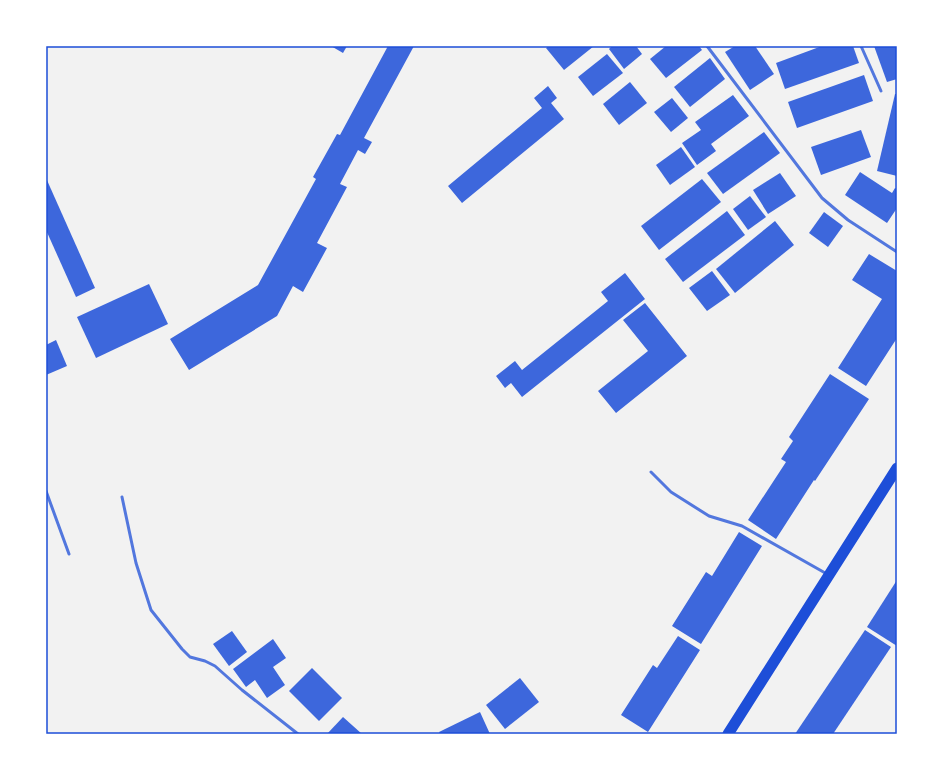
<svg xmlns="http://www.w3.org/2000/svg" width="943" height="780" viewBox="0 0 943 780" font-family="Arial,sans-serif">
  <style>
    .building { fill: #3d67dc }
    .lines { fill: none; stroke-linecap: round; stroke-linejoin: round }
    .service { stroke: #5277de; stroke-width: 3 }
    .trunk { stroke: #1d4ed8; stroke-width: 11 }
    .neatline { fill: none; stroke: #1d4ed8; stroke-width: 1.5 }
  </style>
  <rect width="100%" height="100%" fill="#f2f2f2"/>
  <g class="building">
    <path d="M331,46H347L343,53Z"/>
    <path d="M388,46H414L364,138L372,142L365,154L358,150L340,184L347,187L317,243L327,248L303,292L293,286L277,316L189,370L170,339L258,285L316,179L313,177L337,134L340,135Z"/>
    <path d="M549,46H594L564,70L546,48Z"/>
    <path d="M612,46H636L642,54L624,69L609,49Z"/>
    <path d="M666,46H699L702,50L666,78L650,59Z"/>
    <path d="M735,46H755L774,74L750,90L725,52Z"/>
    <path d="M822,46H853L859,63L785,89L776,63Z"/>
    <path d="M874,46H897V79L887,82Z"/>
    <path d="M607,54L623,73L593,96L578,77Z"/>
    <path d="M710,58L725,79L690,107L674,87Z"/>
    <path d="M864,75L873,101L797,128L788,102Z"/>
    <path d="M630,82L647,103L619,125L603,104Z"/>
    <path d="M548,86L557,98L551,103L564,119L462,203L448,186L542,108L534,98Z"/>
    <path d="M895,94H897V176L877,171Z"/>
    <path d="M733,95L749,116L711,144L716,151L697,165L682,143L701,130L695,122Z"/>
    <path d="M672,98L688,118L671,132L654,112Z"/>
    <path d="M861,130L871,157L821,175L811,147Z"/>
    <path d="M764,132L780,153L723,194L707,173Z"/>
    <path d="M681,147L695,167L670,185L656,165Z"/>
    <path d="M860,172L892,193L895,188L897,189V208L887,223L845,195Z"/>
    <path d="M780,173L796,196L768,214L753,190Z"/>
    <path d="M46,178L95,288L76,297L46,230Z"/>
    <path d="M702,179L721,202L659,250L641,226Z"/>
    <path d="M750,196L766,217L748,230L733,209Z"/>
    <path d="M727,211L745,235L683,282L665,259Z"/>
    <path d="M824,212L843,226L828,247L809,233Z"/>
    <path d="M775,221L794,245L735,293L716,269Z"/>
    <path d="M869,254L897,271V338L866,386L838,368L882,299L852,280Z"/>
    <path d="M712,271L730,295L707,311L689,288Z"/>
    <path d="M625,273L645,299L522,397L511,383L505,388L496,376L515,361L522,370L608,301L601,292Z"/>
    <path d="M149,284L168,324L96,358L77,317Z"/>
    <path d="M645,303L687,356L616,413L598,391L648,351L623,320Z"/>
    <path d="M56,340L67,366L46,375V345Z"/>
    <path d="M830,374L869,399L815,481L814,480L776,539L748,520L786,462L781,459L793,441L789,437Z"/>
    <path d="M739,532L762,546L701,644L672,626L706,572L712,576Z"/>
    <path d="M897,580V646L867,627Z"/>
    <path d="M865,630L891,647L833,734H795Z"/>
    <path d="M232,631L247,652L229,666L213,644Z"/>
    <path d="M678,636L700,650L648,732L621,715L653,665L657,668Z"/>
    <path d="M273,639L286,658L273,667L285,685L267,698L255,680L246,687L233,669Z"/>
    <path d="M312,668L342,698L319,721L289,691Z"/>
    <path d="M520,678L539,702L505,729L486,705Z"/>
    <path d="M480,712L490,734H440L439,732Z"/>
    <path d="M343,717L362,734H327Z"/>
  </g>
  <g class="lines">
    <g class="service">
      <path d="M707,46L822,198L848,220L897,252"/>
      <path d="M861,46L881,91"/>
      <path d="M651,472L671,492L709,516L742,526L827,574"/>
      <path d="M46,491L69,554"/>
      <path d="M122,497L136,563L151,610L182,649L190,657L205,661L215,666L242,690L298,734"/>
    </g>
    <path class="trunk" d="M728,734L897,468"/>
  </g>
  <rect width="943" height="780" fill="none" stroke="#ffffff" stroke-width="94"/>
  <rect x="47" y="47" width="849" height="686" class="neatline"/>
</svg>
